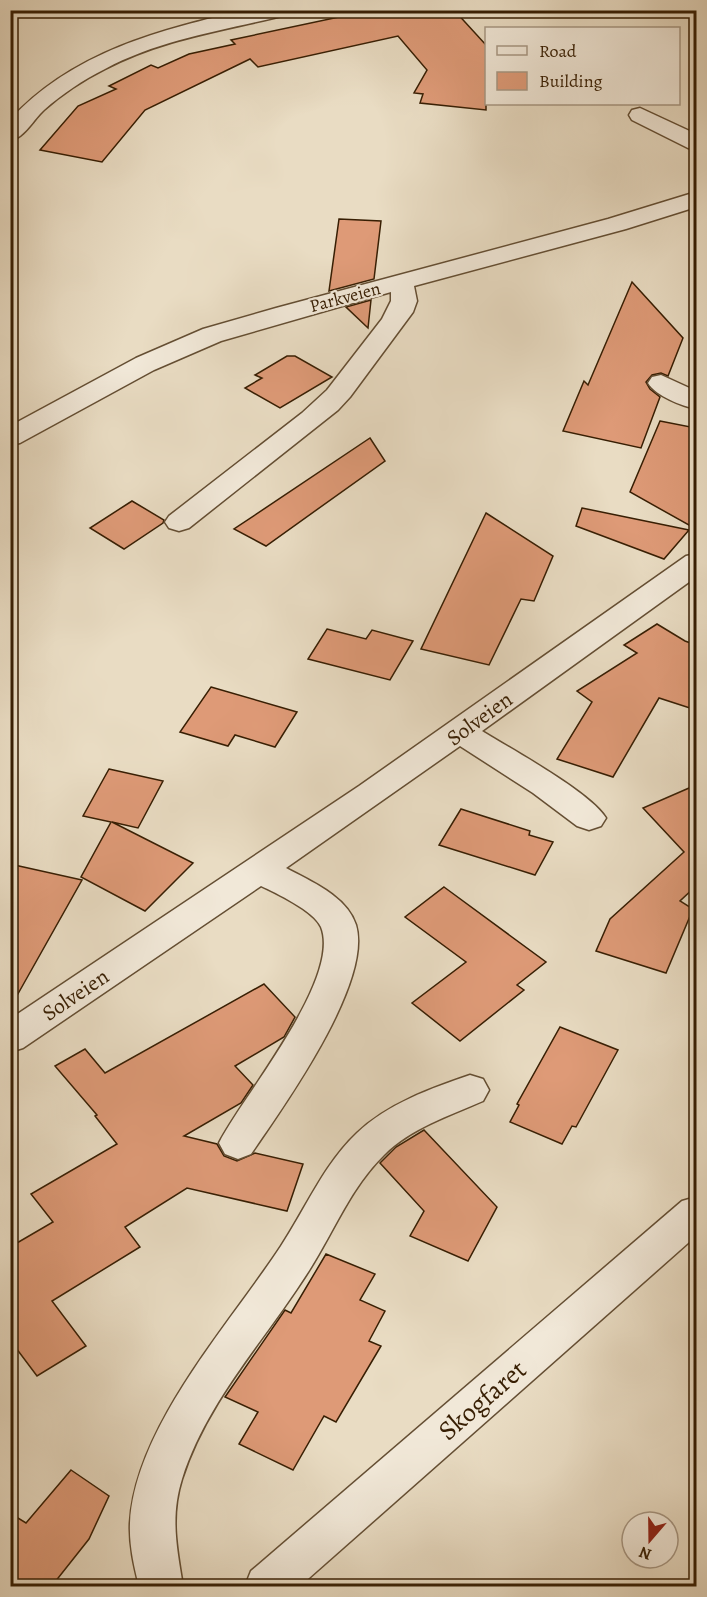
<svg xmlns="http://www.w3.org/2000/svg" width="707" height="1597" viewBox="0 0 707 1597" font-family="Alegreya,serif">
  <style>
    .building { fill: #de9a77; stroke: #371e03; stroke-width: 1.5 }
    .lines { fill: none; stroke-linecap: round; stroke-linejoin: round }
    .minor-casing { stroke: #644e33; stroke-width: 3 }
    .minor { fill: #f1e8d8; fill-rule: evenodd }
    .labels { text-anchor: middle; stroke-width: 4.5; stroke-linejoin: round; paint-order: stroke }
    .far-street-label { font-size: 18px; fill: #371e03; stroke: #f1e8d8 }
    .street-label { font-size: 22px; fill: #371e03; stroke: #f1e8d8 }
    .near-street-label { font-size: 27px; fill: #371e03; stroke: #f1e8d8 }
  </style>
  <rect width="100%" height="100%" fill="#e9dcc3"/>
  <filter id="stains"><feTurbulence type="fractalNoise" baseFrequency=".00333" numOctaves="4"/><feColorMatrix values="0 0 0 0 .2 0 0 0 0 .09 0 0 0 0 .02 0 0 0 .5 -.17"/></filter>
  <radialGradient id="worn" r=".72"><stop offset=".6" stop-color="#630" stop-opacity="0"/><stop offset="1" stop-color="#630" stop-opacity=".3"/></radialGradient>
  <g class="building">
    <path d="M372,10H454L486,45V110L420,103L423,94L414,93L427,70L398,36L258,67L250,59L145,110L102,162L40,150L78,106L116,89L109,86L151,65L158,68L189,54L235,44L231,40Z"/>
    <path d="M339,219L381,221L374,279L329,291Z"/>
    <path d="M632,282L683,338L668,376L661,373L652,375L646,382L650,389L660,397L641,448L563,431L584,381L588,385Z"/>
    <path d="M371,300L368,328L346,307Z"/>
    <path d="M287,356H295L332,377L280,408L245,388L262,378L255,375Z"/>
    <path d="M660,421L696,428V529L630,492Z"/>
    <path d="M370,438L385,461L266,546L234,529Z"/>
    <path d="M132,501L164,520L163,523L124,549L90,528Z"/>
    <path d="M582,508L689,530L664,559L576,526Z"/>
    <path d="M486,513L553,556L534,601L521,599L489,665L421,649Z"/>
    <path d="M657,624L685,641L696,645V710L659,698L613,777L557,759L592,702L577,691L637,653L624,645Z"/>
    <path d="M327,629L366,639L372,630L413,641L390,680L308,659Z"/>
    <path d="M211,687L297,712L275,747L235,735L228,746L180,732Z"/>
    <path d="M109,769L163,781L138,828L112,822L193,863L145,911L81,877L111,822L83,816Z"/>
    <path d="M696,785V886L680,901L693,909L666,973L596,951L610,919L684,852L643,808Z"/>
    <path d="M461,809L530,831L529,835L553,842L535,875L439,845Z"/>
    <path d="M10,864L82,880L10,1008Z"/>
    <path d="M444,887L546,962L517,985L524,990L460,1041L412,1003L466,962L405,917Z"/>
    <path d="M264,984L295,1017L284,1037L235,1066L253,1085L241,1103L184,1136L217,1144L224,1156L237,1161L255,1153L303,1164L287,1211L187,1188L125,1227L140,1247L52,1301L86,1346L37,1376L10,1340V1247L53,1222L31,1194L117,1144L95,1116L97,1115L55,1066L85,1049L105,1073Z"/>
    <path d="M560,1027L618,1050L576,1127L572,1126L562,1144L510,1122L519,1105L517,1104Z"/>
    <path d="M424,1130L497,1207L468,1261L410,1236L424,1211L380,1163L396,1147Z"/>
    <path d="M326,1254L375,1274L360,1300L385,1311L369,1341L381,1346L336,1422L324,1416L293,1470L239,1444L258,1412L225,1397L285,1310L291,1313Z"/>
    <path d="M71,1470L109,1496L89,1539L51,1587H10V1513L26,1523Z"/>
  </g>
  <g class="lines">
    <defs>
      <g id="minor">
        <path d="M247,10H293L290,14C228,30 163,38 105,69C83,80 62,94 44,110C33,120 25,137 10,141V120C72,52 161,29 247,10Z"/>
        <path d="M640,108L696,134V150L688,148L632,120L629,115L632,110Z"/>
        <path d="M696,192V207L626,229L414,286L417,301L413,312L350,397L338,410L189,528L179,531L169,528L165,522L169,516L302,413L327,390L382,319L391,301V292L221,341L154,370L20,443L10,445V426L136,358L203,329L276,308L608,219Z"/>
        <path d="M661,375L696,391V409C682,406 656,396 648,383L652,377Z"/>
        <path d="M696,554V577L482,731C511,749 590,792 606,818L601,826L589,830L577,826L533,793L460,746L286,868C310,881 347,896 356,925C373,982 284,1106 251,1154L238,1159L225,1154L219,1143C242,1097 342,979 321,927C314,911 276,893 261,886L23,1048L10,1052V1019L359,786L686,556Z"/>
        <path d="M470,1075L483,1079L489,1090L483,1101C449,1116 411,1128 384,1155C351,1187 334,1231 310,1269C267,1338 207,1400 182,1479C170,1517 177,1549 183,1586H139C134,1566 129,1545 130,1523C135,1427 230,1324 281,1246C306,1208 324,1164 357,1133C387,1104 432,1088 470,1075Z"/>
        <path d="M696,1197V1236L300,1586H245L251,1571L682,1201Z"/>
      </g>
    </defs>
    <use href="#minor" class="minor-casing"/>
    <use href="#minor" class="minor"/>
  </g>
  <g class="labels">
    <g class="far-street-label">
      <text transform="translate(345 297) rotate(-15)" y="6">Parkveien</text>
    </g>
    <g class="street-label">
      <text transform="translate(479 718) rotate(-36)" y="8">Solveien</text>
      <text transform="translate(75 994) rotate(-34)" y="8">Solveien</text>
    </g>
    <g class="near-street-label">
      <text transform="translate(482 1400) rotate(-41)" y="9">Skogfaret</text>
    </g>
  </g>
  <rect width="707" height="1597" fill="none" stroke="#e9dcc3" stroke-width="36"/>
  <rect x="12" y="12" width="683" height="1573" fill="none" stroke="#371e03" stroke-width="3"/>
  <rect x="18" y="18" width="671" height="1561" fill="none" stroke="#371e03" stroke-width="1.5"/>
  <rect x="485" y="27" width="195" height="78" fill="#f1e8d8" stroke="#a79783" stroke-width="1.5"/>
  <rect x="497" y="46" width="30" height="9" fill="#f1e8d8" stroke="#a79783" stroke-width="1.5"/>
  <text x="539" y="57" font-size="18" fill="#371e03">Road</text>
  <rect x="497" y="72" width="30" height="18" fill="#de9a77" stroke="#a79783" stroke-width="1.5"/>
  <text x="539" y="87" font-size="18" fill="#371e03">Building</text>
  <g transform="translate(650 1540) rotate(200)"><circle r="28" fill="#f1e8d8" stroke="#a79783" stroke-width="1.5"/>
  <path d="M0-4.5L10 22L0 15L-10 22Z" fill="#8f2418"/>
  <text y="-9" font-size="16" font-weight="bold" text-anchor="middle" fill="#371e03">N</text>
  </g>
  <rect width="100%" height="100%" filter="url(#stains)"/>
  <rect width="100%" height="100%" fill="url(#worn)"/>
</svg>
